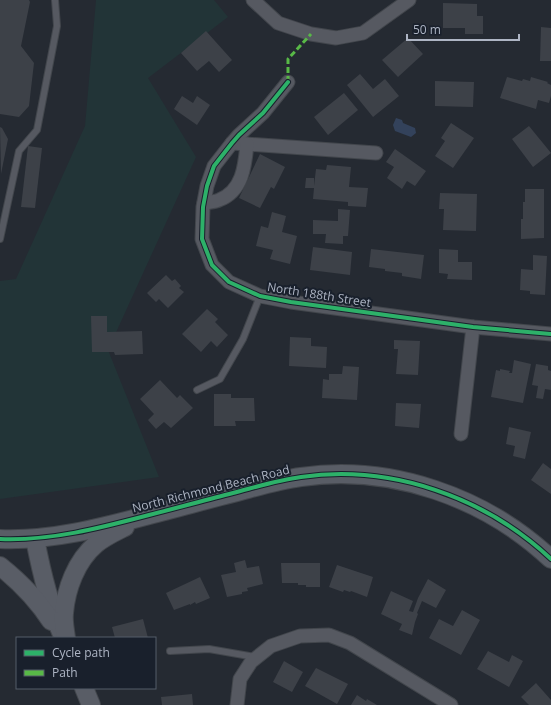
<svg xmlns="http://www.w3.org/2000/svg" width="551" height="705" viewBox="0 0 551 705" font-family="'Open Sans',sans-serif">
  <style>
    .green { fill: #223437 }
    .water { fill: #33425b }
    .building { fill: #3d4148 }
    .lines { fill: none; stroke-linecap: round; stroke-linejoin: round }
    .lane-casing { stroke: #42464c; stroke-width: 8 }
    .street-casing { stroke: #42464c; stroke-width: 15 }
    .secondary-casing { stroke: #42464c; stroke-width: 20 }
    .lane { stroke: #565961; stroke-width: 6 }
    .street { stroke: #565961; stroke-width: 13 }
    .secondary { stroke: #595d66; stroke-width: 18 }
    .quiet { stroke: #58b947; stroke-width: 3; stroke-dasharray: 6 3; stroke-linecap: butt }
    .cycleway-casing { stroke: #19202c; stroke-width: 6 }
    .cycleway { stroke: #2db169; stroke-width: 4 }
    .labels { text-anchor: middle; stroke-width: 4; stroke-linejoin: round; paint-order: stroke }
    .street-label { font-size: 12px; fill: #aeb5c4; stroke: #19202c }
  </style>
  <rect width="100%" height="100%" fill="#252a32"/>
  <path class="green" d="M96,0H214L228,17L148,78L196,157L108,350L159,477L0,499V281L16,279L85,126Z"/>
  <path class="water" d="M396,118L402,120L403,123L415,128L416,133L411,137L395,131L393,125Z"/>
  <g class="building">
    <path d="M0,0H29L30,2L21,46L34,63L29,106L19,117L0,114Z"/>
    <path d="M443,3L477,4V16H483V34H465V28H443Z"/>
    <path d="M541,27L551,28V61H540Z"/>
    <path d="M206,31L232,60L219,72L209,61L197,71L181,53Z"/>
    <path d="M408,38L423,54L398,77L382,60Z"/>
    <path d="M360,74L373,89L385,79L399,96L373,117L347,85Z"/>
    <path d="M507,77L522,81L523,79L530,81L531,77L548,82L547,83L551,85V96L549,103L538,100L536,109L500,98Z"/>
    <path d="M435,81L474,82L473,107L435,106Z"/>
    <path d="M344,93L358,110L328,135L314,117Z"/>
    <path d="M182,96L193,103L197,96L210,105L197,125L174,109Z"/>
    <path d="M451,123L474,138L453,168L435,156L445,141L441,138Z"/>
    <path d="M529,126L551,153L533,167L512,139Z"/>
    <path d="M0,127L2,128L8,139L1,174Z"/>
    <path d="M28,146L42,148L35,208L21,207Z"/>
    <path d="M395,149L426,171L415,186L407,181L402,189L387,178L394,167L386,162Z"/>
    <path d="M260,154L285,167L274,189L271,187L260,208L239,198Z"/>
    <path d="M327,165L351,167L349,187L368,188L366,207L348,206V202L313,199L314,188H305L306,178H314V186L316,169L326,170Z"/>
    <path d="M525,189H544V238L521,239V219H523V202H525Z"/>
    <path d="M440,193L477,194L476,231L443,230L444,209H439Z"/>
    <path d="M338,209L350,210L348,236H343V244L325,243L326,234H313V220L338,221Z"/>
    <path d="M272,212L286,216L282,232L297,236L290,264L270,259L273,250L256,246L261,226L268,228Z"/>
    <path d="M313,247L352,252L350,275L310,270Z"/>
    <path d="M371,249L424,255L421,279L402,276V273L385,271V269L369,267Z"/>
    <path d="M439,249L458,250V262H472V280L447,279L448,274L439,273Z"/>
    <path d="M533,255L547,256L545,295L530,294V291L520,290L521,269L533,270Z"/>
    <path d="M166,275L172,281L175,279L181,286L179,288L184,292L168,308L159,299L156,302L147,293Z"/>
    <path d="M207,309L218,319L215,322L228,335L217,347L211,341L201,352L182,334Z"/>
    <path d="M91,316H107V332L142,331L143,354L115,355L114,352H92Z"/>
    <path d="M290,337L311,338V346L327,347L326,368L289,366Z"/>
    <path d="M394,340L420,341L418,375L396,374L398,349H394Z"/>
    <path d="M514,360L531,364L523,403L491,397L496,370L500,371V369L510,371L509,373H512Z"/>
    <path d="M536,364L548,366V370L551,371V390L545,389L543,399L536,398L538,386L532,385Z"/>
    <path d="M343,366L359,367L357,400L322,398L323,379L329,380V374H342Z"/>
    <path d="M160,380L177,398L180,395L193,408L171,428L164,422L156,429L148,420L154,414L140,399Z"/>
    <path d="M214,394H231V398H254L255,421H235L236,426H214Z"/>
    <path d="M396,403L421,404L419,428L395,426Z"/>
    <path d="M509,427L531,432L525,459L513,456L515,446L506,444Z"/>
    <path d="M543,463L551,469V494L531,480Z"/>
    <path d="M245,560L247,568L259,566L263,584L247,588L248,591L242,592V594L227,597L221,575L236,572L234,563Z"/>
    <path d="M281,563H320V587H306V585H298V583H282Z"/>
    <path d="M337,565L373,577L367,597L351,591L350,592L344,590L343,592L329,587Z"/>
    <path d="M200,577L210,598L196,604L195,602L190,605V604L174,610L166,593Z"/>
    <path d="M428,579L446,590L436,608L422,601L417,613L418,614L415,622L412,635L399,630L402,624L381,614L391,591L413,601L409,611L413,612L418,598Z"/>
    <path d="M462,610L480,620L461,655L429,638L439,619L453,626Z"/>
    <path d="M143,619L148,638H115L112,627Z"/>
    <path d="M488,651L509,662L512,655L523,661L509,687L477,669Z"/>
    <path d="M284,661L303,672L292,692L273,682Z"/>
    <path d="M316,668L348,684L337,704L305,686Z"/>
    <path d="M536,683L551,700V705H529L521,697Z"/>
    <path d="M192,694L193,705H162L161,697Z"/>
    <path d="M357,695L366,701L367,699L377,705H351Z"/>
  </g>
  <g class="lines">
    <defs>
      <g id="lane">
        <path d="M0,239L19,151L37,130L57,26L55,0"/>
        <path d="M197,390L220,379L243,339L260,296"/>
        <path d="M170,651L209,649L255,657"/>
      </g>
      <g id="street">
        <path d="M253,0L278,23L311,34L336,38L363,33L409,0"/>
        <path d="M288,82L263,113L239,135L232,143L214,166L207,186L203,207L202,239L212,265L229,282L260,296L291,302L473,327L551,334"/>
        <path d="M232,143L376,153"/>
        <path d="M204,203C209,202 215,202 219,200C243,191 245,165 247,144"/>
        <path d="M461,434L473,327"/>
        <path d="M237,705L240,679L251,662L271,646L300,636L329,635L350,643L451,705"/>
      </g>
      <g id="secondary">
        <path d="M0,539C51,541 100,528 149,515C177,508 205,500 233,493C256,487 278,480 301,477C391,464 485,497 551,559"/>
        <path d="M35,539C41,570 48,602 61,632"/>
        <path d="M0,566C20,582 37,599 51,621"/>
        <path d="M66,638C65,630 63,621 64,613C66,589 76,561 96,544C104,537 115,532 125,527"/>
        <path d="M84,688L91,705"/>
      </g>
    </defs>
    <use href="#lane" class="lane-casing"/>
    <use href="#street" class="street-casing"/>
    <use href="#secondary" class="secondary-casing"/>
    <use href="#lane" class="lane"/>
    <use href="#street" class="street"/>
    <use href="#secondary" class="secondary"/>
    <path class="quiet" d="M288,82V59L311,34"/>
    <defs>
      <g id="cycleway">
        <path d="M288,82L263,113L239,135L232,143L214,166L207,186L203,207L202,239L212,265L229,282L260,296L291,302L473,327L551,334"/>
        <path d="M0,539C51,541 100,528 149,515C177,508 205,500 233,493C256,487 278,480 301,477C391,464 485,497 551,559"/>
      </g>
    </defs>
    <use href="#cycleway" class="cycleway-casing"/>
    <use href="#cycleway" class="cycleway"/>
  </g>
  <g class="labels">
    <g class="street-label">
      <text transform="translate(319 295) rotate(9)" y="4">North 188th Street</text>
      <text transform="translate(211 489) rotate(-14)" y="4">North Richmond Beach Road</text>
    </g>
  </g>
  <rect x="16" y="637" width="140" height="52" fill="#19202c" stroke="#555c69"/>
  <rect x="24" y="650" width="20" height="6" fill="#2db169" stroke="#555c69"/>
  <text x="52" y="657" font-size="12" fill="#aeb5c4">Cycle path</text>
  <rect x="24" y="670" width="20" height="6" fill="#58b947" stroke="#555c69"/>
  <text x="52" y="677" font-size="12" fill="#aeb5c4">Path</text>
  <path d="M407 34v6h112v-6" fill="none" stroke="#aeb5c4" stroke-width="2"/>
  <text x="413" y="34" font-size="12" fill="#aeb5c4" stroke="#19202c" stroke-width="3" paint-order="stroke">50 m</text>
</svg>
